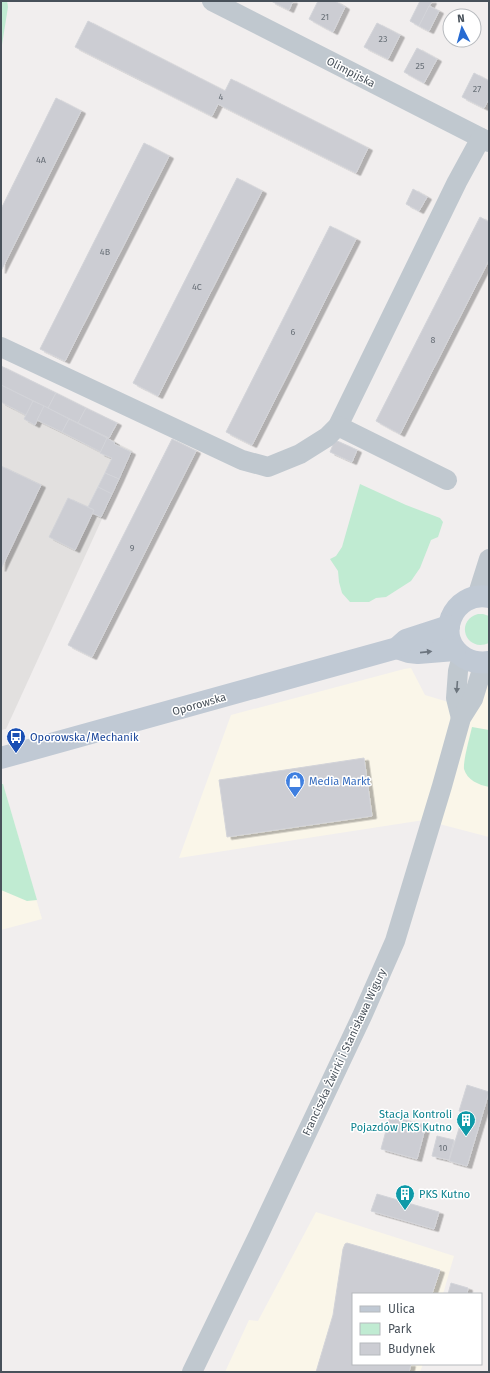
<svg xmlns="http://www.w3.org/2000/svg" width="490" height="1373" viewBox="0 0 490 1373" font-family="'Fira Sans',sans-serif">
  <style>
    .commercial { fill: #faf6e9 }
    .education { fill: #e2e0df }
    .green { fill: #c0ebd2 }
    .building { fill: #cccdd3; stroke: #d3d4d9; filter: url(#shadow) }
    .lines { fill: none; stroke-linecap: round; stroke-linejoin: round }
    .street { stroke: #c0c8cf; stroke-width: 20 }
    .secondary { stroke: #c0c9d4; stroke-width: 22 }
    .oneway { fill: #6c757f }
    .oneway2 { fill: #6c757d }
    .labels { text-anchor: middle; stroke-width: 3; stroke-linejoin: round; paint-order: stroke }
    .number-label { font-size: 9px; fill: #697078 }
    .street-label { font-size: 11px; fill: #48515a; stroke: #fff }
    .transit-label { font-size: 11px; fill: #164399; stroke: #fff; text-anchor: start }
    .shop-label { font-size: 11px; fill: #366cbe; stroke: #fff; text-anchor: start }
    .culture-label { font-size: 11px; fill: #0d838f; stroke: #fff; text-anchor: end }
  </style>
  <defs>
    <filter id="shadow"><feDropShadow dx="4.5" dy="2.5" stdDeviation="0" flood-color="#0004"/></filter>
  </defs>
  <rect width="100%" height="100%" fill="#f1eeee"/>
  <g class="commercial">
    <path d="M411,668L425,695L475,710L489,678V837L424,820L179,858L231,715L404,669Z"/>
    <path d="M4,788L42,919L1,930V789Z"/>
    <path d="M316,1212L454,1256L443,1294H353V1364H423L420,1372H225L249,1320L258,1321Z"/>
  </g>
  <path class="education" d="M1,387L133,451L6,729L1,730Z"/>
  <g class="green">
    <path d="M1,1H7L8,7L1,51Z"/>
    <path d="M360,484L406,505L440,518L443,522L438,537L431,540L420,568L411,581L386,597L376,598L369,602H350L342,593L339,582L338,571L330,559L336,556L342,547Z"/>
    <path d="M478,614H483L489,616V643C466,653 454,621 478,614Z"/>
    <path d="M472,727L489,730V787C479,785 467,780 464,769C463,761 470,736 472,727Z"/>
    <path d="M1,784H3L37,900L27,901L1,890Z"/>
  </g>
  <g class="building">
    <path d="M271,1H293L289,10Z"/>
    <path d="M318,1H335L345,7L333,32L309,19Z"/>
    <path d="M420,1H432L419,26L410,21Z"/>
    <path d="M429,6L439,11L429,31L419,26Z"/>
    <path d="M88,21L225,91L231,79L368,148L356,173L218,104L212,116L75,47Z"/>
    <path d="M377,23L400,35L388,59L364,47Z"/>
    <path d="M417,48L437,59L424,83L404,72Z"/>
    <path d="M474,73L489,81V99L484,108L462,97Z"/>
    <path d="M56,98L81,111L1,271V209Z"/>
    <path d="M144,143L169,156L65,361L40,349Z"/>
    <path d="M237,178L262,191L158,396L133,383Z"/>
    <path d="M413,189L427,197L419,211L406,204Z"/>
    <path d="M480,217L489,222V260L400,434L376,421Z"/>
    <path d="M330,226L356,239L252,445L226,432Z"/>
    <path d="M1,366L56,393L48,408L1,385Z"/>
    <path d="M1,385L33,401L26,415L1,402Z"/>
    <path d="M56,393L86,408L78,423L48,408Z"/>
    <path d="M33,401L44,406L35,425L24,419Z"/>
    <path d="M44,406L69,419L62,432L37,420Z"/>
    <path d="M86,408L117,423L109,438L78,423Z"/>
    <path d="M69,419L107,438L101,452L62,432Z"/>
    <path d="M107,438L115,443L114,444L131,452L119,479L105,473L112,458L100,453Z"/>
    <path d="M172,439L196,451L92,657L68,645Z"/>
    <path d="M335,440L357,450L352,462L330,452Z"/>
    <path d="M1,466L41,485L1,569Z"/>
    <path d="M105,473L119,479L112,494L98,487Z"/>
    <path d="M98,487L112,494L101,517L92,513L94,510L88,507Z"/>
    <path d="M68,498L94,510L75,550L49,537Z"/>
    <path d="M364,758L372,816L227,837L219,780Z"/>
    <path d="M467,1085L489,1092L467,1166L449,1161L464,1112L459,1111Z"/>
    <path d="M390,1116L426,1125L417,1159L381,1149Z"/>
    <path d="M437,1136L454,1140L449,1160L432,1156Z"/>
    <path d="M377,1194L439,1212L434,1229L371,1211Z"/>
    <path d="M347,1243L440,1270L432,1294H353V1364H411L409,1372H316L333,1315L343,1249L345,1244Z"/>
    <path d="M451,1283L468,1288L467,1294H448Z"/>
  </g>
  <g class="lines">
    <g class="street">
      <path d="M212,1L489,142"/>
      <path d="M1,347L242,460L268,467L300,454L327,437L338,426L457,182L481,138"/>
      <path d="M338,426L447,480"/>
      <path d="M477,597L489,559"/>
      <path d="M461,718L456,698L458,671L462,656"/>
      <path d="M192,1372L259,1234L362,1016L395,941L442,786L461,718L473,699L481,673L487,662"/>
    </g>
    <g class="secondary">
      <path d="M489,597C453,590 432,639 465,658C472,662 481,663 489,662"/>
      <path d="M397,648L409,652L418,653L455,650"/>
      <path d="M1,758L397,648L406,640L449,626"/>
    </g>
  </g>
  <defs><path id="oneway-solid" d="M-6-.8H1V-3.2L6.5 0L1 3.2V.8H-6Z"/></defs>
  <use class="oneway" href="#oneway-solid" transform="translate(426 652) rotate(-6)"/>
  <use class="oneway2" href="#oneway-solid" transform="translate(457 687) rotate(94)"/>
  <defs>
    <symbol id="bus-pin" viewBox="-11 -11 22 30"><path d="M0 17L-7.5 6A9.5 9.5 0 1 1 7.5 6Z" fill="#1a4fb4" stroke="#fff"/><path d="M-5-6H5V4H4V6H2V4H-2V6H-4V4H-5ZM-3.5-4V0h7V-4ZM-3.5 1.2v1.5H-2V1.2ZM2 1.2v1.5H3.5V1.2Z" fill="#fff"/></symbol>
    <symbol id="shop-pin" viewBox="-11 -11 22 30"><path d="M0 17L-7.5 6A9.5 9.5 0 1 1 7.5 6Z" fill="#3f7fe0" stroke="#fff"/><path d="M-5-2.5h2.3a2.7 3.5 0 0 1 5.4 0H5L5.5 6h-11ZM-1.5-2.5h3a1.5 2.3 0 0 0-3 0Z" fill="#fff"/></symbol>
    <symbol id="building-pin" viewBox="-11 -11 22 30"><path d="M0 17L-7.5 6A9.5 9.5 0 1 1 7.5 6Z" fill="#0f9aa8" stroke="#fff"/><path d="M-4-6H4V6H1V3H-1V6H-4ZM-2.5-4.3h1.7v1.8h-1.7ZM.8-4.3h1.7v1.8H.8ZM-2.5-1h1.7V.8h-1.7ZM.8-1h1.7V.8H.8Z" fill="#fff"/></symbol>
  </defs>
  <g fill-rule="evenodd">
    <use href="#bus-pin" x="5" y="726" width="22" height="30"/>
    <use href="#shop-pin" x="284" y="770" width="22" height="30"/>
    <use href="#building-pin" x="455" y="1109" width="22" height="30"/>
    <use href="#building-pin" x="394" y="1183" width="22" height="30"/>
  </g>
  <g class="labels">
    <g class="number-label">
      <text x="325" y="20">21</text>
      <text x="383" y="42">23</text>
      <text x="420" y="69">25</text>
      <text x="477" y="92">27</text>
      <text x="221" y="100">4</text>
      <text x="41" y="163">4A</text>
      <text x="105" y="255">4B</text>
      <text x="197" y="290">4C</text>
      <text x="293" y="335">6</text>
      <text x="433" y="343">8</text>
      <text x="132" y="551">9</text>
      <text x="443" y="1151">10</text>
    </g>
    <g class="street-label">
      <text transform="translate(351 72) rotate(27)" y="4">Olimpijska</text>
      <text transform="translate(199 704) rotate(-16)" y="4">Oporowska</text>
      <text transform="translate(344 1052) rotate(-65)" y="4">Franciszka Żwirki i Stanisława Wigury</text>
    </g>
    <g class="transit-label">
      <text x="30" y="741">Oporowska/Mechanik</text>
    </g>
    <g class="shop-label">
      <text x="309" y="785">Media Markt</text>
    </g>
    <g class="culture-label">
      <text x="452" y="1118">Stacja Kontroli<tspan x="452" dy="13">Pojazdów PKS Kutno</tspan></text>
      <text x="419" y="1198" text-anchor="start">PKS Kutno</text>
    </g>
  </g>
  <rect width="490" height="1373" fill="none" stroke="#48515a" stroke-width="4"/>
  <rect x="352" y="1293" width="130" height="72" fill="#ffffff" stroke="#b6b9bd"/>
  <rect x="360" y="1306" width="20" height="6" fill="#c0c9d4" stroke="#b6b9bd"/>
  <text x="388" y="1313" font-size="12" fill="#48515a">Ulica</text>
  <rect x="360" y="1323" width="20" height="12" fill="#c0ebd2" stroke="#b6b9bd"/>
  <text x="388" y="1333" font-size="12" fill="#48515a">Park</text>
  <rect x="360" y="1343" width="20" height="12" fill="#cccdd3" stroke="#b6b9bd"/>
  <text x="388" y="1353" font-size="12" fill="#48515a">Budynek</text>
  <g transform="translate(462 28) rotate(354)"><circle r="19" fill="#ffffff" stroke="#b6b9bd"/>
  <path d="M0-3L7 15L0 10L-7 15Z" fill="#276bd2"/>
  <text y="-6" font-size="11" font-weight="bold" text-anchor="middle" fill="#48515a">N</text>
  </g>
</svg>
